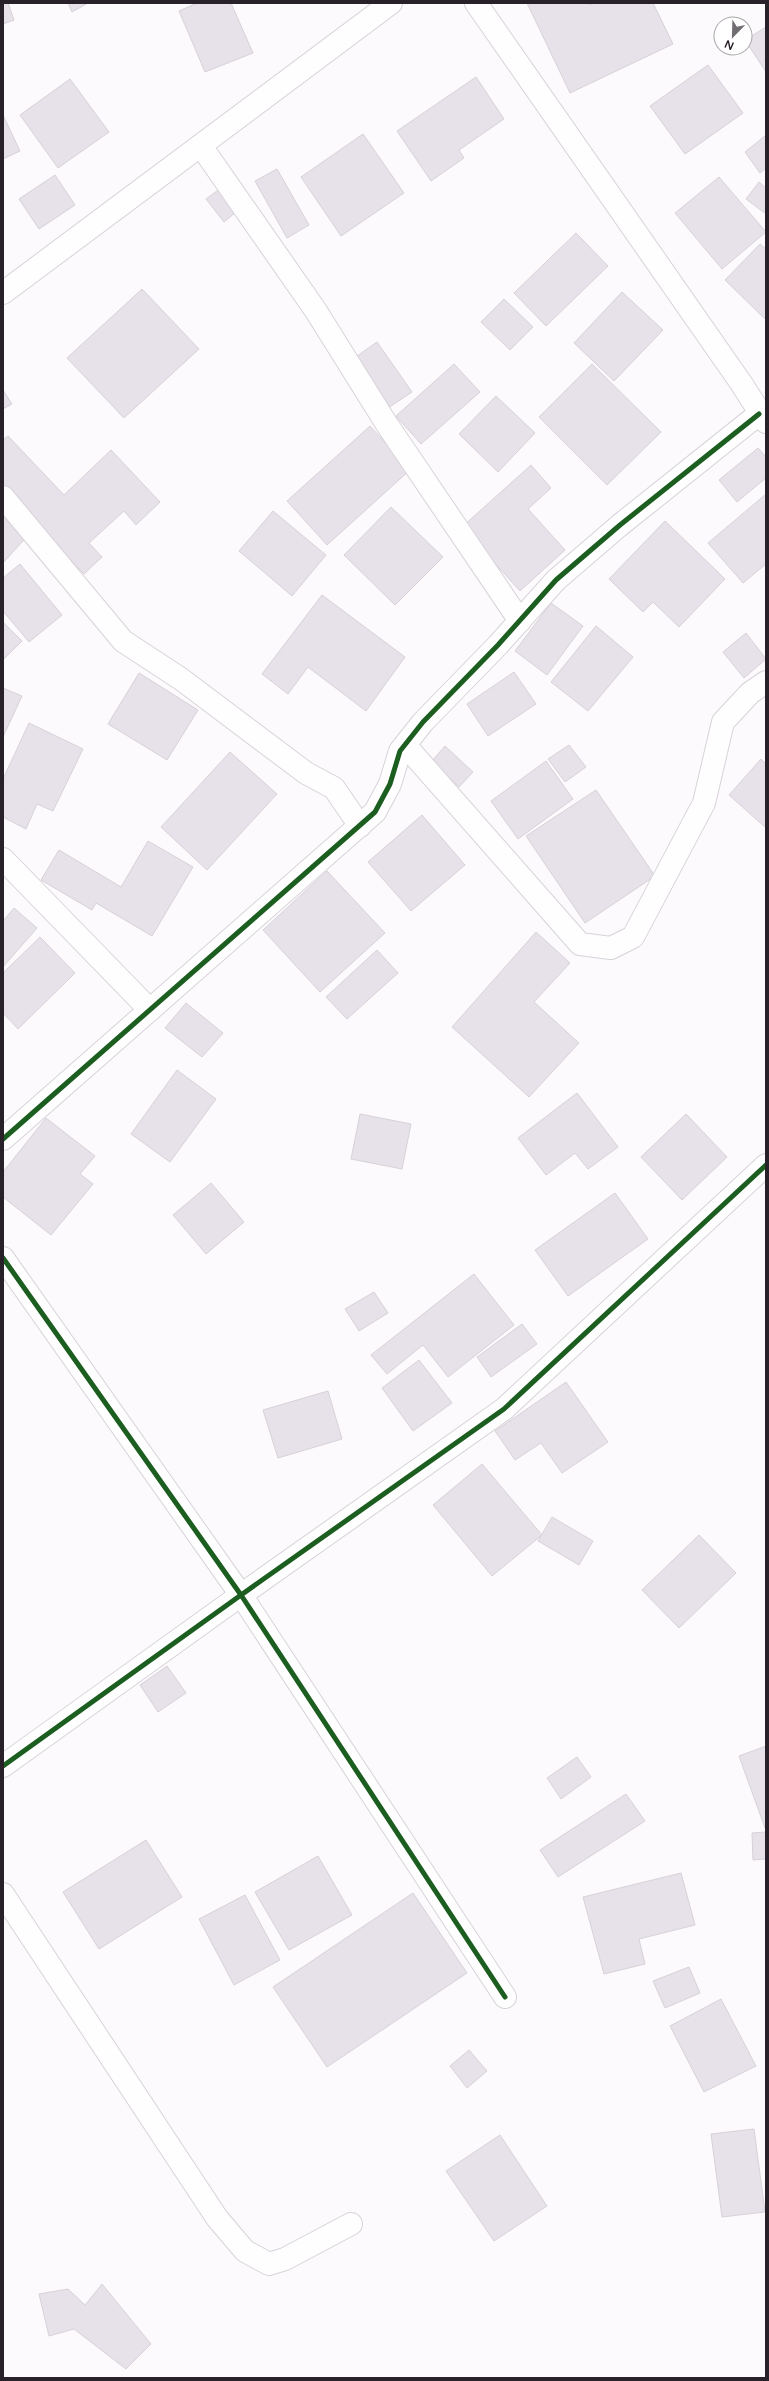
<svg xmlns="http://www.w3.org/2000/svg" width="769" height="2381" viewBox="0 0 769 2381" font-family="'Varela Round',sans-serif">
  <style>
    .building { fill: #e7e2e9; stroke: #d6d2d8 }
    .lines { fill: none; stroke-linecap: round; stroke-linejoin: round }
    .minor-casing { stroke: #d7d3d9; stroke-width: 24 }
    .tertiary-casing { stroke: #d7d3d9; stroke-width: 24 }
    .minor { stroke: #fffeff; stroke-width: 22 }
    .tertiary { stroke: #fffeff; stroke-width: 22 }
    .cycleway-casing { stroke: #fff; stroke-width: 8 }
    .cycleway { stroke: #1b5e20; stroke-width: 5 }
  </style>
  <rect width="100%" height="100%" fill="#fcfafd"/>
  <g class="building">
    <path d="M3,3H8L14,20L3,24Z"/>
    <path d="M68,3H88L72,12Z"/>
    <path d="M197,3H231L253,53L205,72L179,11Z"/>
    <path d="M527,3H588L589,5L594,3H653L673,44L570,93Z"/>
    <path d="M766,27V72L745,40Z"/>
    <path d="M708,65L743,113L685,154L650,106Z"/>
    <path d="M476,77L504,119L459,150L464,158L431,181L397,131Z"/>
    <path d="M70,79L109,132L58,168L20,115Z"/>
    <path d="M3,115L20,151L3,159Z"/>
    <path d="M363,134L404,193L341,236L301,177Z"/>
    <path d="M766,135V168L760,173L745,152Z"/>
    <path d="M277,169L309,225L287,238L255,181Z"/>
    <path d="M55,175L75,205L39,229L19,199Z"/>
    <path d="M719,177L766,232L722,269L675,213Z"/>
    <path d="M759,182L766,188V214L746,199Z"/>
    <path d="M225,185L242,207L224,222L206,199Z"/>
    <path d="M576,233L608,266L546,326L514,293Z"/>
    <path d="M760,244L766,249V320L725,280Z"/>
    <path d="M142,289L199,349L124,418L67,358Z"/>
    <path d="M622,292L663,330L614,381L574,343Z"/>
    <path d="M504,299L533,327L510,350L481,322Z"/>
    <path d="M377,342L412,392L385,410L350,361Z"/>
    <path d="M454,364L480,392L421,444L396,416Z"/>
    <path d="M592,364L661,432L607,485L539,417Z"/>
    <path d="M3,390L12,404L3,409Z"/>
    <path d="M496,396L535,433L498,472L459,434Z"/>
    <path d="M370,426L410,470L327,545L287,501Z"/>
    <path d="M8,436L64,495L111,450L160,502L136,525L124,511L89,543L102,557L84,574L3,488V440Z"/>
    <path d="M758,448L766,457V478L737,502L719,480Z"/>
    <path d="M531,465L551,488L528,509L565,550L520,591L462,527Z"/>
    <path d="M766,494V564L743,583L708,543Z"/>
    <path d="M3,506L31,532L3,563Z"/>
    <path d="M391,507L443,557L395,605L344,555Z"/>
    <path d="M273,511L326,555L292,596L239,551Z"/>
    <path d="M665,521L725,579L679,627L653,602L643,612L609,579Z"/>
    <path d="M20,564L62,615L29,642L3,611V578Z"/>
    <path d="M322,595L405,657L366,711L308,667L288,694L262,674Z"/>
    <path d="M551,603L583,626L547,675L515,651Z"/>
    <path d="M3,622L22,641L3,660Z"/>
    <path d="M596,626L633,657L588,711L551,682Z"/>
    <path d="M746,633L766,659L744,678L723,652Z"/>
    <path d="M514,672L536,704L488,736L467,704Z"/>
    <path d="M139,673L198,710L167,760L108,724Z"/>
    <path d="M3,688L22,696L3,737Z"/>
    <path d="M29,723L83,749L53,811L37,804L26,829L3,817V779Z"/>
    <path d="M569,745L586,767L565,782L548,759Z"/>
    <path d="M445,746L473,772L459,787L431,762Z"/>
    <path d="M230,752L277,794L207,870L161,827Z"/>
    <path d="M761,759L766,764V828L729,795Z"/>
    <path d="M546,761L573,799L518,839L491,801Z"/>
    <path d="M596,790L655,876L585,923L526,836Z"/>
    <path d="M422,815L465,865L411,911L368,862Z"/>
    <path d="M148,841L193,867L152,936L96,903L92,910L41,880L59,850L121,887Z"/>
    <path d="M327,871L385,933L320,992L263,930Z"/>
    <path d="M14,908L37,928L3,967V921Z"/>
    <path d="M536,932L570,963L534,1002L579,1043L529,1097L452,1027Z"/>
    <path d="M40,937L75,973L18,1029L3,1013V973Z"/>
    <path d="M377,950L398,973L347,1019L326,997Z"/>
    <path d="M186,1003L223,1033L202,1057L165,1028Z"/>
    <path d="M177,1070L216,1099L170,1162L131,1134Z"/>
    <path d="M577,1093L618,1147L588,1169L575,1153L546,1175L518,1138Z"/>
    <path d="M360,1114L411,1124L402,1169L351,1159Z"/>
    <path d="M686,1114L727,1157L682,1200L641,1157Z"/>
    <path d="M46,1118L95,1156L80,1174L93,1184L51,1235L3,1197V1172Z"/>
    <path d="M211,1183L244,1222L206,1254L173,1215Z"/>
    <path d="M615,1193L648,1239L568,1296L535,1250Z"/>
    <path d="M474,1274L514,1325L448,1377L423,1345L387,1374L371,1355Z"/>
    <path d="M374,1292L388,1313L359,1331L345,1309Z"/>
    <path d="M522,1324L537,1344L491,1377L477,1357Z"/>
    <path d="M419,1360L452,1403L413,1431L382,1388Z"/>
    <path d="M566,1382L608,1442L562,1473L541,1443L515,1460L495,1431Z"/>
    <path d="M328,1391L342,1439L278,1458L263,1410Z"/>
    <path d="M482,1464L542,1535L492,1576L433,1505Z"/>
    <path d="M552,1517L593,1541L579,1565L538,1541Z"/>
    <path d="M699,1535L736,1573L679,1628L642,1590Z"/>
    <path d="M167,1666L186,1693L158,1712L140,1685Z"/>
    <path d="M766,1746V1828H765L739,1756Z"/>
    <path d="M577,1757L591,1777L561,1799L547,1778Z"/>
    <path d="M626,1794L645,1821L558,1877L540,1850Z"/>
    <path d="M766,1832V1859L753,1860L752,1833Z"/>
    <path d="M146,1840L182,1897L99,1949L63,1892Z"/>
    <path d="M318,1856L352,1915L289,1950L255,1892Z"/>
    <path d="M681,1873L695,1925L639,1939L645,1964L604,1974L583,1897Z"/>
    <path d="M413,1893L467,1973L327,2067L273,1987Z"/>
    <path d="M245,1895L280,1960L234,1985L199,1919Z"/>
    <path d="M689,1967L700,1993L665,2008L653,1981Z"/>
    <path d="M721,1999L756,2066L704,2092L670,2026Z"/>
    <path d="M469,2050L487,2071L467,2088L450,2066Z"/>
    <path d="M754,2129L765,2212L722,2217L711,2134Z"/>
    <path d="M500,2135L547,2206L494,2241L446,2171Z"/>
    <path d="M102,2284L151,2344L126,2369L74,2329L49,2336L39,2294L68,2289L85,2305Z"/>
  </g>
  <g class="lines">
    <defs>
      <g id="minor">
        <path d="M476,3L741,383L766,422"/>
        <path d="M201,146L316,311L386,423L520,621"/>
        <path d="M3,497L123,641L181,679L306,773L334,788L360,826"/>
        <path d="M405,745L580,944L611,948L633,937L704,803L723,722L750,693L766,682"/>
        <path d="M3,859L150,1010"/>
        <path d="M3,1139L375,812L390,784L400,751L423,722L498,645L556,580L620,525L759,414"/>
        <path d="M3,1258L241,1595L505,1997"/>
        <path d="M3,1766L241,1595L504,1409L766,1165"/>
        <path d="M3,1894L217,2218L245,2251L269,2264L285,2259L351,2224"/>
      </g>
      <path id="tertiary" d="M3,293L391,3"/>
    </defs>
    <use href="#minor" class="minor-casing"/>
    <use href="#tertiary" class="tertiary-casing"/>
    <use href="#minor" class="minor"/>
    <use href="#tertiary" class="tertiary"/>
    <defs>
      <g id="cycleway">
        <path d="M3,1139L375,812L390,784L400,751L423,722L498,645L556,580L620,525L759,414"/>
        <path d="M3,1258L241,1595L505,1997"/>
        <path d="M3,1766L241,1595L504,1409L766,1165"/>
      </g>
    </defs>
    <use href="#cycleway" class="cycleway-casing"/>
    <use href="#cycleway" class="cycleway"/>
  </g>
  <rect width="769" height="2381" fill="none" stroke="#282129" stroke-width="8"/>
  <g transform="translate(733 36) rotate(203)"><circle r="19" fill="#ffffff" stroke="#a9a6a9"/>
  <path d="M0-3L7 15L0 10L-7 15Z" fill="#726d73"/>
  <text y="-6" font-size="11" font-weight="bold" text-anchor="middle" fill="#282129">N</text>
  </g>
</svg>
